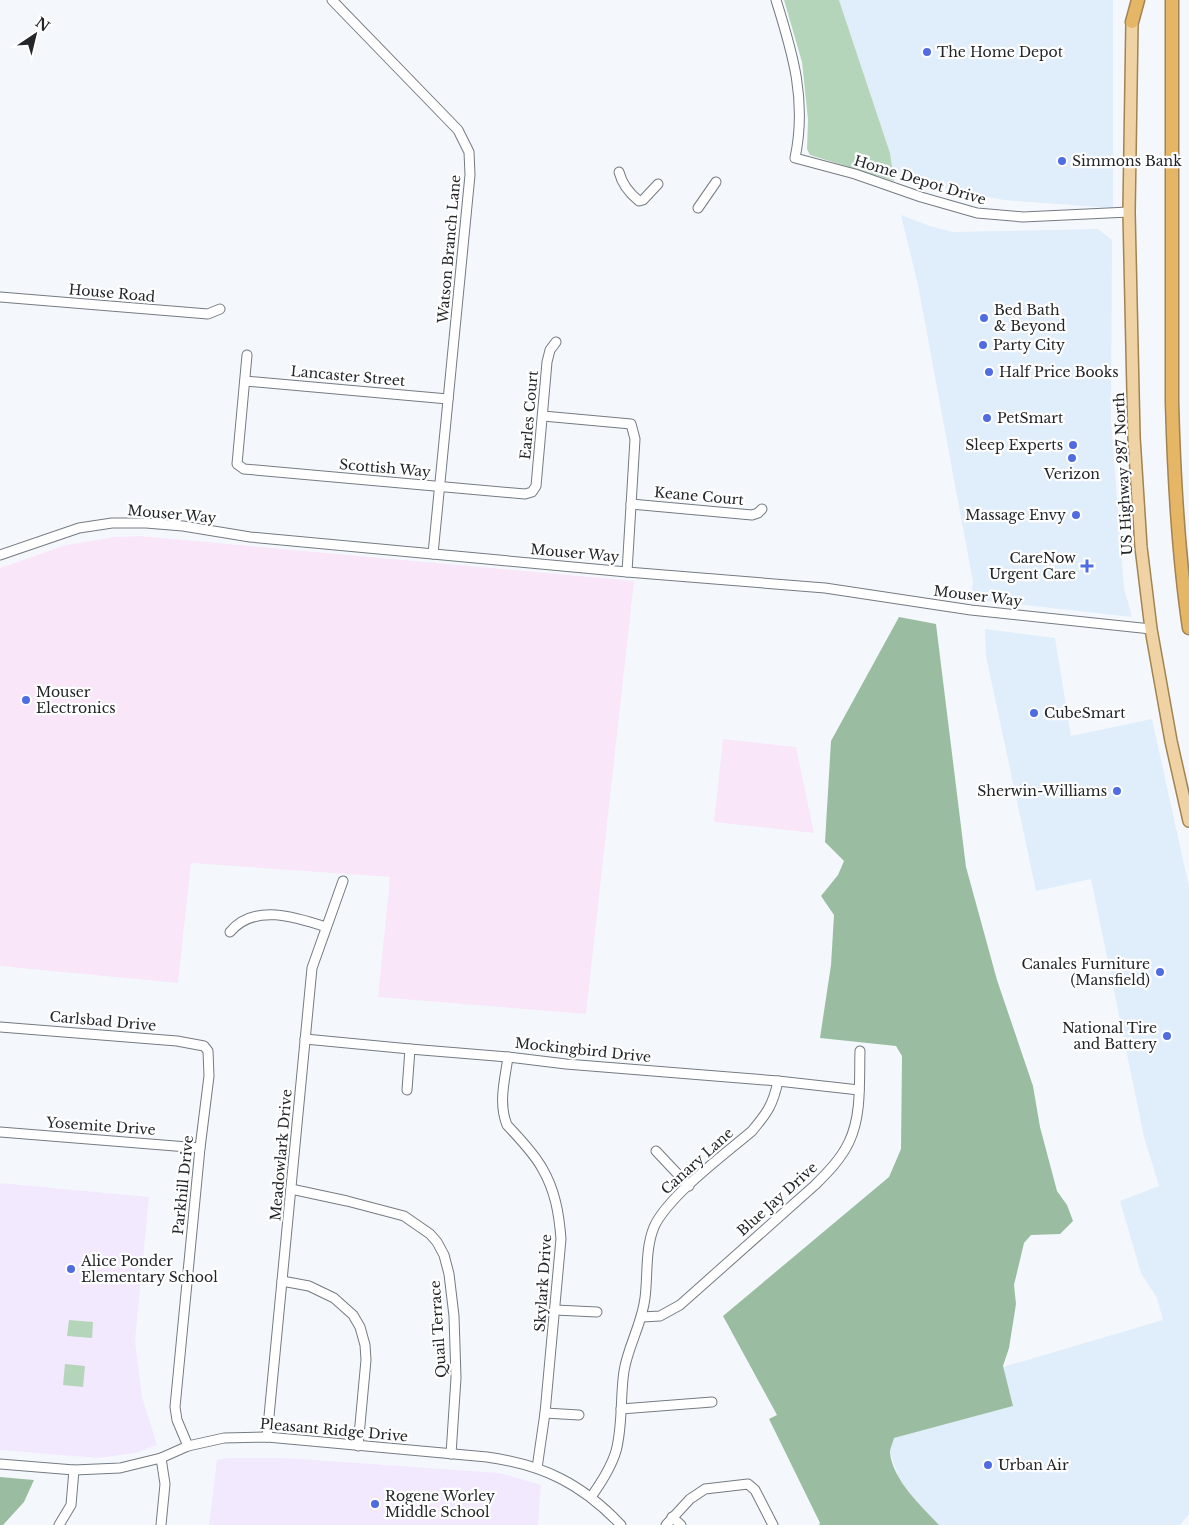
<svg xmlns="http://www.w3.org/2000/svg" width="1189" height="1525" viewBox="0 0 1189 1525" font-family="'Libre Baskerville',serif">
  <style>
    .built { fill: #e0edfb }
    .industrial { fill: #f9e7f9 }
    .education { fill: #f3e9fe }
    .green { fill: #b5d5bb }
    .forest { fill: #9abda1 }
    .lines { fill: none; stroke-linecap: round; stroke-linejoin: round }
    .minor-casing { stroke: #747b82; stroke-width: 11 }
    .major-casing { stroke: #a28351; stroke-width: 14 }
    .highway-casing { stroke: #a28351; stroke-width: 15 }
    .minor { stroke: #fff; stroke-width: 9 }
    .major { stroke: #f0d3a4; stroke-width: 11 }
    .highway { stroke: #e6b667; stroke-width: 12 }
    .poi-dot { fill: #4f6ce0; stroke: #fff; stroke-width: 2 }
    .labels { text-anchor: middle; stroke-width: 4.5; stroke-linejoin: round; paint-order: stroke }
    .poi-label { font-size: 14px; fill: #232528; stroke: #fff; text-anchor: start }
    .street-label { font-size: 14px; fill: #232528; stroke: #fff }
  </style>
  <rect width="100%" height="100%" fill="#f4f8fd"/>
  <g class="built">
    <path d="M839,0H1113V208L1004,200L953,191L892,169L890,153Z"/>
    <path d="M901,215L927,225L952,232L1098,229L1112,240L1111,420L1124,588L1132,617L971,599L973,582L918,285Z"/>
    <path d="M985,629L1055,638L1071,736L1152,719L1189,887V1514L1180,1525H939L916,1501L899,1478L890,1452L894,1438L1013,1406L1003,1367L1163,1320L1157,1298L1141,1273L1120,1201L1159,1186L1144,1137L1091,879L1036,891L986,656Z"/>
  </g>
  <g class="industrial">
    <path d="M140,536L634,581L586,1014L378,997L390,877L191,863L178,983L0,966V568L66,545L114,537Z"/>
    <path d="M723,739L796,747L814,833L714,822Z"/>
  </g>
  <g class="education">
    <path d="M0,1183L149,1197L135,1341L142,1397L157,1445L136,1453L98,1458L0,1450Z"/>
    <path d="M227,1458H285L500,1473L541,1485L538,1525H209L217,1460Z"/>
  </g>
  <g class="green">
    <path d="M784,0H839L890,153L894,181L810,155L807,149L808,120L802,62Z"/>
    <path d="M69,1320L93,1322L92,1338L67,1336Z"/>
    <path d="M65,1364L85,1366L83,1387L63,1385Z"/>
  </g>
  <g class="forest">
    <path d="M899,617L936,624L966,867L997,980L1033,1086L1040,1127L1057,1191L1067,1205L1073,1221L1060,1234L1031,1235L1024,1243L1014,1285L1016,1304L1009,1348L1003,1366L1013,1406L894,1438C893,1442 890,1449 890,1453C893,1480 921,1506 939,1525H819L820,1523L769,1419L777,1415L723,1316L889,1177L901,1149L902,1056L896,1046L820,1038L831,965L834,915L821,896L838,875L844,861L825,842L831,741Z"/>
    <path d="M0,1477L34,1480L24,1502L3,1525H0Z"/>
  </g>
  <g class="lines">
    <defs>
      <g id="minor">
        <path d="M332,0L458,130L469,152L470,175L433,554"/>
        <path d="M776,0C793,54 807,101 795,158L855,174L921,197L977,213L1023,217L1129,212"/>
        <path d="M619,172C622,184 629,193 639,201L643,200L658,184"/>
        <path d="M698,208L716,182"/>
        <path d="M0,297L208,314L220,309"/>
        <path d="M247,355L237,464L244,469L525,494L532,492L536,486L547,362L550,350L556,342"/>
        <path d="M245,381L448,399"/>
        <path d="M543,416L631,424L635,439L627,572"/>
        <path d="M631,504L752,515L758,513L762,509"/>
        <path d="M0,555L79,528L112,523H146L183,526L250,537L627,572L825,588L971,610L1151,629"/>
        <path d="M230,932C254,903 296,917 326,927"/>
        <path d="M0,1027L177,1041L204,1046L208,1051L209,1076L200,1148L175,1407L177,1420L188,1446"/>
        <path d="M305,1039L410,1049L508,1057L566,1064L778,1081L859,1090"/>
        <path d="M508,1057C505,1079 498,1103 507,1125C519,1138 533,1152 542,1168C555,1190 559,1213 561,1239L545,1413L537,1468"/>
        <path d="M407,1090L410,1049"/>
        <path d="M0,1132L200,1148"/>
        <path d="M656,1151L689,1186"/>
        <path d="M291,1189L347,1201L404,1216L430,1234L437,1242L444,1255L449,1274L454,1316L456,1378L451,1454"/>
        <path d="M282,1281L309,1286L334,1298L353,1315L360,1327L365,1345L366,1360L358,1446"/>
        <path d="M555,1310L597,1312"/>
        <path d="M642,1317L660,1316L680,1305L815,1185C828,1172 841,1159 849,1142C862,1115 859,1081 860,1051"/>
        <path d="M621,1409L712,1402"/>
        <path d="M545,1413L579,1415"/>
        <path d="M267,1437L312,968L343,881"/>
        <path d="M161,1458L165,1484L161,1525"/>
        <path d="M0,1464L74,1470L120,1468L161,1458L188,1446L224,1438L267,1437L487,1457C543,1465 581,1483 621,1525"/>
        <path d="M591,1497C601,1483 611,1468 616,1451C623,1425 620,1397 624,1371C628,1346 642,1324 645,1298C648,1275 645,1249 654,1227C668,1196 725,1154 752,1131C767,1113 773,1105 778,1081"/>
        <path d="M672,1517L681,1525"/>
        <path d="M59,1525L71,1505L74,1470"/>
        <path d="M666,1525L690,1499L705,1489L748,1484L755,1490L773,1525"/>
      </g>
      <path id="major" d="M1132,22L1129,212L1134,437L1141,547L1151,629L1171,741L1189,821"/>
      <g id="highway">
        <path d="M1172,0V402C1174,478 1178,553 1189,628"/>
        <path d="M1132,22L1138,0"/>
      </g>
    </defs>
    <use href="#minor" class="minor-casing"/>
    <use href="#major" class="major-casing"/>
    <use href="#highway" class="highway-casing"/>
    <use href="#minor" class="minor"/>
    <use href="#major" class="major"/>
    <use href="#highway" class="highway"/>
  </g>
  <g class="poi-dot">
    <circle cx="927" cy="52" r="5"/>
    <circle cx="1062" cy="161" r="5"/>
    <circle cx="984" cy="318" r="5"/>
    <circle cx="983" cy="345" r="5"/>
    <circle cx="989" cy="372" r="5"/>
    <circle cx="987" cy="418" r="5"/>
    <circle cx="1073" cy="445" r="5"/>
    <circle cx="1072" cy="458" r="5"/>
    <circle cx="1076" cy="515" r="5"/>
    <path d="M1084.5 558.5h5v5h5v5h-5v5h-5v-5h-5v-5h5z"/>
    <circle cx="26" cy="700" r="5"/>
    <circle cx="1034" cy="713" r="5"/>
    <circle cx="1117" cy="791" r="5"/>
    <circle cx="1160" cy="972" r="5"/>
    <circle cx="1167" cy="1036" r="5"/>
    <circle cx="71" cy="1269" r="5"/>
    <circle cx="988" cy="1465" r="5"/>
    <circle cx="375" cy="1504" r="5"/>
  </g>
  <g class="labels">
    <g class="poi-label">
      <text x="937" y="57">The Home Depot</text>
      <text x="1072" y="166">Simmons Bank</text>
      <text x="994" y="315">Bed Bath<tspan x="994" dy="16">&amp; Beyond</tspan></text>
      <text x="993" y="350">Party City</text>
      <text x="999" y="377">Half Price Books</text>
      <text x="997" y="423">PetSmart</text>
      <text x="1063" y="450" text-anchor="end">Sleep Experts</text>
      <text x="1072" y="479" text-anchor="middle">Verizon</text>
      <text x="1066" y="520" text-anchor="end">Massage Envy</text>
      <text x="1076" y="563" text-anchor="end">CareNow<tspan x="1076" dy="16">Urgent Care</tspan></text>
      <text x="36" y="697">Mouser<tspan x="36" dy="16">Electronics</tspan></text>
      <text x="1044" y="718">CubeSmart</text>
      <text x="1107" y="796" text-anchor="end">Sherwin-Williams</text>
      <text x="1150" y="969" text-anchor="end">Canales Furniture<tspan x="1150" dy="16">(Mansfield)</tspan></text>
      <text x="1157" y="1033" text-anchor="end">National Tire<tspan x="1157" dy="16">and Battery</tspan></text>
      <text x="81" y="1266">Alice Ponder<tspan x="81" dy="16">Elementary School</tspan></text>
      <text x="998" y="1470">Urban Air</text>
      <text x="385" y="1501">Rogene Worley<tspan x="385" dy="16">Middle School</tspan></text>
    </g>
    <g class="street-label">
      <text transform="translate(920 180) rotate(17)" y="5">Home Depot Drive</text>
      <text transform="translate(449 249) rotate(-85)" y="5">Watson Branch Lane</text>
      <text transform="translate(112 293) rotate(5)" y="5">House Road</text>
      <text transform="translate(348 376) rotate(5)" y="5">Lancaster Street</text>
      <text transform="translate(529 415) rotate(-85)" y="5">Earles Court</text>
      <text transform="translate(385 468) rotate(5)" y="5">Scottish Way</text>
      <text transform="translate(1123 474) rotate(-93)" y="5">US Highway 287 North</text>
      <text transform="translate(699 496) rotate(5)" y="5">Keane Court</text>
      <text transform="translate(172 514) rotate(5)" y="5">Mouser Way</text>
      <text transform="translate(575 553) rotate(5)" y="5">Mouser Way</text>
      <text transform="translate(978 596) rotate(7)" y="5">Mouser Way</text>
      <text transform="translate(103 1021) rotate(5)" y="5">Carlsbad Drive</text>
      <text transform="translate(583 1050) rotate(6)" y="5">Mockingbird Drive</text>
      <text transform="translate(101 1126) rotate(4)" y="5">Yosemite Drive</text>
      <text transform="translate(281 1155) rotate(-85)" y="5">Meadowlark Drive</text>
      <text transform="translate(697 1161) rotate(-42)" y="5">Canary Lane</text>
      <text transform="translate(183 1185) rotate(-84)" y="5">Parkhill Drive</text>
      <text transform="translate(777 1199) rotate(-42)" y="5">Blue Jay Drive</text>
      <text transform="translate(543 1283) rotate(-86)" y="5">Skylark Drive</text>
      <text transform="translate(438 1329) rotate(-94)" y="5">Quail Terrace</text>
      <text transform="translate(334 1430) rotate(5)" y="5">Pleasant Ridge Drive</text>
    </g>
  </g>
  <g transform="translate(35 35) rotate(35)" stroke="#ffffff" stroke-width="4" paint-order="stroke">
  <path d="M0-4L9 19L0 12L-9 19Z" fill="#232528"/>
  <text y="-8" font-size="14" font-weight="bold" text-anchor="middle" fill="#232528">N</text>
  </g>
</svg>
